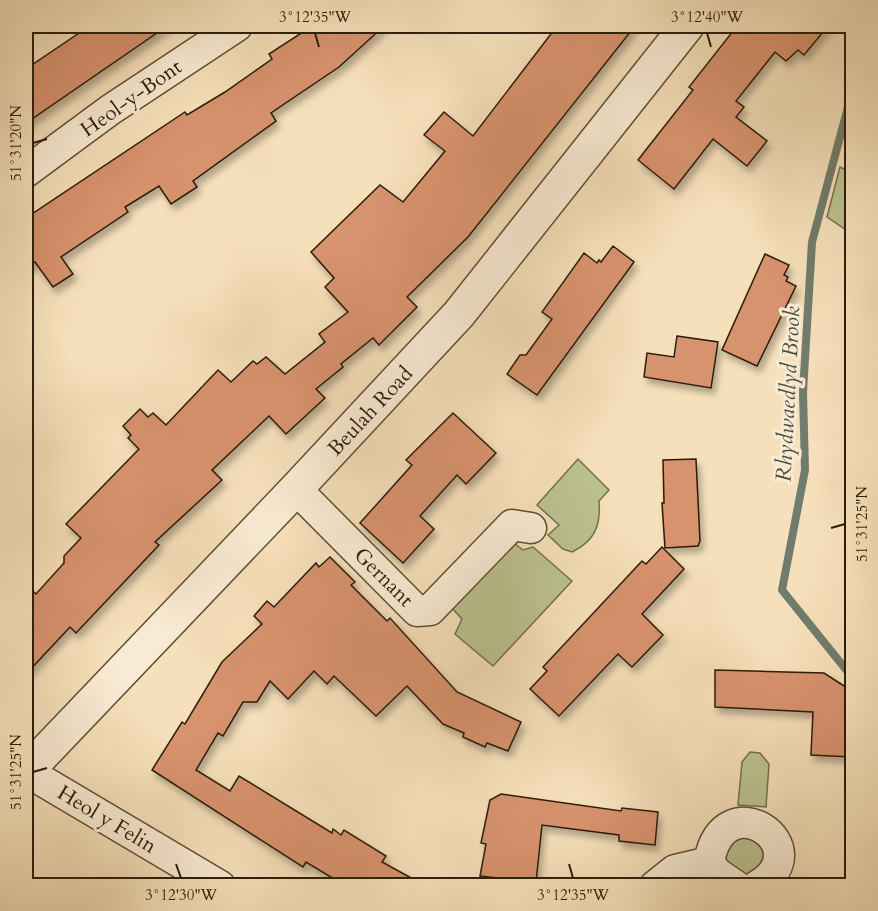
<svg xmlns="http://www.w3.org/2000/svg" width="878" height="911" viewBox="0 0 878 911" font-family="Cardo,serif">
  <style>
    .green { fill: #bcc291; stroke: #74704c; stroke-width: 1.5 }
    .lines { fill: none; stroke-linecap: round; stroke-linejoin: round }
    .stream { stroke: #707d6c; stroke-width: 8 }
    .building { fill: #d7926e; stroke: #2c1d07; stroke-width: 1.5; filter: url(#shadow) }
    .minor-casing { stroke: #5e4e34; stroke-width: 33 }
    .tertiary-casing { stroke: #5e4e34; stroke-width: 36 }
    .minor { stroke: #f9ebd3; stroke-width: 30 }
    .tertiary { stroke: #f9ebd3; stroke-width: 33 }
    .ticks { fill: none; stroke: #2c1d07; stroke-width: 2 }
    .labels { text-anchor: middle; stroke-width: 6; stroke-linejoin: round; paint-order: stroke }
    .street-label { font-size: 21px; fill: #2c1d07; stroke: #f9ebd3 }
    .water-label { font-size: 22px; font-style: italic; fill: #4e4d3a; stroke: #f9ebd3 }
    .neatline { fill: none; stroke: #2c1d07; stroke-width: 2 }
    .ticks-label { font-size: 15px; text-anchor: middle; fill: #2c1d07 }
  </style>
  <defs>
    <filter id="shadow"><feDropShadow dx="3.5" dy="6" stdDeviation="3" flood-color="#0004"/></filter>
  </defs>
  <rect width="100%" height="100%" fill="#f6e0bb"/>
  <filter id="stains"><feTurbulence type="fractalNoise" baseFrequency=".00333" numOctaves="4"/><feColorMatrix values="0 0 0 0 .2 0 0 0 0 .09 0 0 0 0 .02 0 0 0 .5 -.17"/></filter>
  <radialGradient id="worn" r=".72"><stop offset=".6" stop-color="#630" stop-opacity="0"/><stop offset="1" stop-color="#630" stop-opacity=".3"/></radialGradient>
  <g class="green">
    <path d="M840,167L848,171L852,167V234L827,217Z"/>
    <path d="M578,459L609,490L599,501C601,525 595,541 572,552L563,549L548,535L559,525L537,505Z"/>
    <path d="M514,543L523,550L533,547L572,581L493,666L455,634L462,619L451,607Z"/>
    <path d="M750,752L760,753L769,764L766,807L738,805L742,762Z"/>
    <path d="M754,834L767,858L753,874L740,875L725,861L728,841Z"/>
  </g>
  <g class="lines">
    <path class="stream" d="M852,92L812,242L803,392L805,470L782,590L852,677"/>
  </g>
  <g class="building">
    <path d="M74,26H167L26,123V69L79,33Z"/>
    <path d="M312,26H384L339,67L271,113L276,121L193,181L197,187L171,204L159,186L125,207L128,212L61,257L73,274L53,287L35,262L26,268V218L185,112L187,115L225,92L272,59L269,54Z"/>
    <path d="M557,26H635L468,237L407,297L417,307L379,345L373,338L341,364L343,367L316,389L325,398L286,434L269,416L212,470L222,480L155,542L159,545L76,633L70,627L26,674V585L36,594L64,563V556L81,538L66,524L139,449L128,438L131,435L123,426L140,409L148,417L153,413L166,425L218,370L231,382L253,361L257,364L266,357L285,374L325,342L319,334L348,312L325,287L334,278L311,252L380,185L403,202L445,151L424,135L444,112L473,136Z"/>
    <path d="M737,26H828L804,55L798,50L786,61L775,52L736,101L744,107L736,117L767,141L747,166L713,139L674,189L638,160L693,90L689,87Z"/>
    <path d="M613,246L634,262L537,395L507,374L520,355H526L552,319L542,312L584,253L597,263L599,260L601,262Z"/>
    <path d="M765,254L789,265L784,275L788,277L786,281L796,286L757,366L722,350Z"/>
    <path d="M677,336L718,342L711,388L644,377L647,353L674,357Z"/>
    <path d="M453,413L496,453L466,484L457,475L420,516L434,529L403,563L360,523L412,465L406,460Z"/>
    <path d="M696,459L700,541L698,546L665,548L662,503H664L663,460Z"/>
    <path d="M662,547L684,569L642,614L663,635L632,667L618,654L559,716L530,689L547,671L543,667L642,561L646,564Z"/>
    <path d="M330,557L355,582L351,585L387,621L390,618L457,692L521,722L508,751L487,743L485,747L463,737L464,733L443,724L407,686L376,716L334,676L327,684L314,671L288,699L270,681L257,702H243L223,736L218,733L196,770L230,791L239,776L332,833L333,829L341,835L344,830L386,856L382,862L424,885H344L306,862L303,867L152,770L182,722L185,724L222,662L262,624L254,616L267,601L274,607L316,563L319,567Z"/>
    <path d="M715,670L824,673L852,691V757L811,755L813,712L715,707Z"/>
    <path d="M501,794L621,811L622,808L658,812L655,845L619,841V835L542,825L536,882L480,876L486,844L481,843L490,800Z"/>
  </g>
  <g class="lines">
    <defs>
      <g id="minor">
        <path d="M26,172L110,110L237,26"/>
        <path d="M296,489L417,611L430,610L512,525L531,528"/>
        <path d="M26,771L220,886"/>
        <path d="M655,886L675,870L709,862"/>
        <path d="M736,886L717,873L709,862C724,779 822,848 757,886"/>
      </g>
      <path id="tertiary" d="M26,772L296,489L459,314L687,26"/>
    </defs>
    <use href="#minor" class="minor-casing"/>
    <use href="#tertiary" class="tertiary-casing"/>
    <use href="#minor" class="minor"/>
    <use href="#tertiary" class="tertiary"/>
  </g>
  <path class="ticks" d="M315,33L319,47M707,33L711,47M33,143L47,139M831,528L845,524M33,772L47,768M176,864L181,878M569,864L573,878"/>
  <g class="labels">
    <g class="street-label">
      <text transform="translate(131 98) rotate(-35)" y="7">Heol-y-Bont</text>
      <text transform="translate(370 411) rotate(-47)" y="7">Beulah Road</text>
      <text transform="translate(384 577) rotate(45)" y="7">Gernant</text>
      <text transform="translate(107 819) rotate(31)" y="7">Heol y Felin</text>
    </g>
    <g class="water-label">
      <text transform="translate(787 394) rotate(-87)" y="8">Rhydwaedlyd Brook</text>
    </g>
  </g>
  <rect width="878" height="911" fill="none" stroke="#f6e0bb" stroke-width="66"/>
  <rect x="33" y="33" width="812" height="845" class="neatline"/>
  <g class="ticks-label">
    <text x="315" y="22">3°12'35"W</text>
    <text x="707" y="22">3°12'40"W</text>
    <text transform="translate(16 143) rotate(-90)" y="5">51°31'20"N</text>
    <text transform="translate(862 524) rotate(-90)" y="5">51°31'25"N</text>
    <text transform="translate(16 772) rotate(-90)" y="5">51°31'25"N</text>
    <text x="181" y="900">3°12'30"W</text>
    <text x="573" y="900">3°12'35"W</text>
  </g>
  <rect width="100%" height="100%" filter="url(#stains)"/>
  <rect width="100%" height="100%" fill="url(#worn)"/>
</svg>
